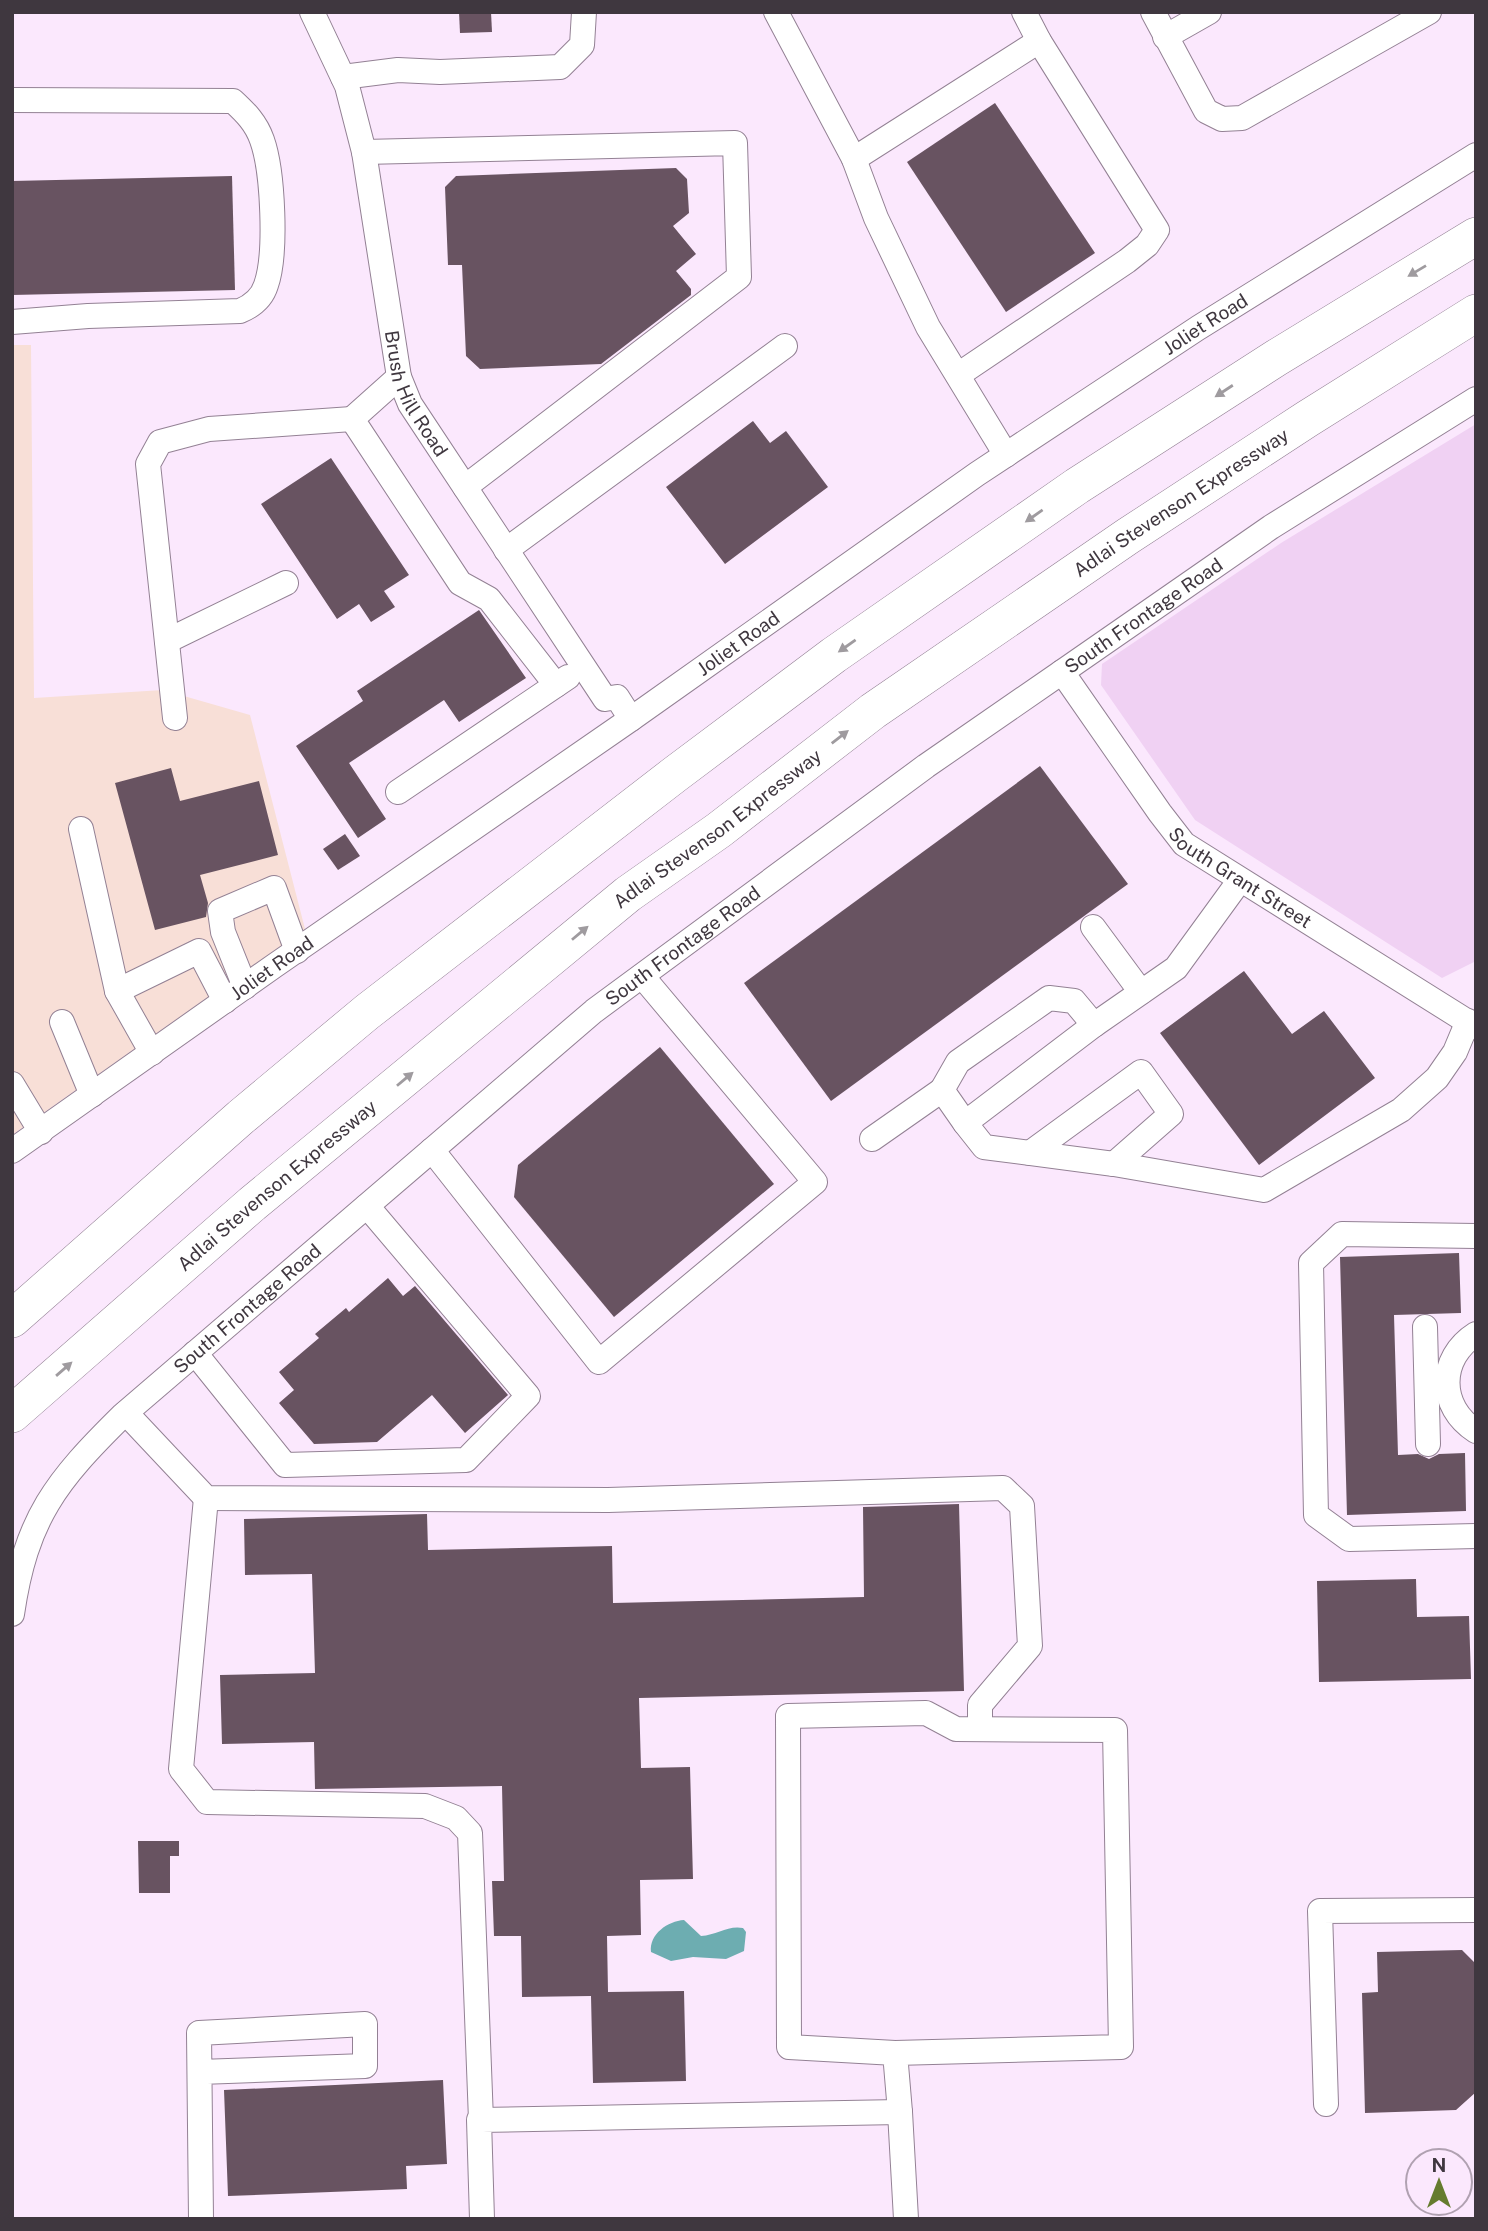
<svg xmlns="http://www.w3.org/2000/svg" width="1488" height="2231" viewBox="0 0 1488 2231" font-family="'Public Sans',sans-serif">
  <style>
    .commercial { fill: #f8dfd7 }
    .green { fill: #f0d1f3 }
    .water { fill: #6dadb1 }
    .building { fill: #685361 }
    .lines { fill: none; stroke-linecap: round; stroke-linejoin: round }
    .minor-casing { stroke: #938194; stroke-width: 26 }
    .highway-casing { stroke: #938194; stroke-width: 38 }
    .minor { stroke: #fff; stroke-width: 24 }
    .highway { stroke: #fff; stroke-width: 37 }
    .oneway { fill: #9f9b9f }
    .labels { text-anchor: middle; stroke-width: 7; stroke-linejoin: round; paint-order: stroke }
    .street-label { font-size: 19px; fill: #3f373f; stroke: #fbe8fd }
  </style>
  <rect width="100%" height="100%" fill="#fbe8fd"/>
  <path class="commercial" d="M12,345H31L34,698L163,690L250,715L305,929L12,1135Z"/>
  <path class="green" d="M1476,424V961L1442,978L1195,820L1101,685L1102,664L1281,543Z"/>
  <path class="water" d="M684,1920L701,1936C717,1935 728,1925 743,1928L746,1932L744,1951L726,1959L693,1957L671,1961L651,1952C649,1934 668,1921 684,1920Z"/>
  <g class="building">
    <path d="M459,12H491L492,32L460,33Z"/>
    <path d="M995,103L1095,253L1006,312L907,162Z"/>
    <path d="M676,168L687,179L689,213L673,226L696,254L676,271L691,289V295L601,364L480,369L466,356L462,265H448L445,187L456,176Z"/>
    <path d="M232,176L235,290L12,295V181Z"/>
    <path d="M753,421L770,443L786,431L828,487L725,564L666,487Z"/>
    <path d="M331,458L409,575L384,591L395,607L371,622L359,604L337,619L261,504Z"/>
    <path d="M479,610L526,678L459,722L444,700L349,763L386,819L358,838L296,746L363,701L357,691Z"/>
    <path d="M1040,766L1128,884L831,1101L744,983Z"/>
    <path d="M171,768L180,801L259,781L278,855L200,875L208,903L206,917L155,930L115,783Z"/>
    <path d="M345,834L360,856L338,870L323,849Z"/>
    <path d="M1244,971L1292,1034L1324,1011L1375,1078L1259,1165L1160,1033Z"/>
    <path d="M660,1047L774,1184L614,1317L514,1197L518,1165Z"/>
    <path d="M1459,1253L1461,1313L1394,1315L1398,1455L1418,1454L1429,1459L1439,1454L1465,1453L1466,1511L1347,1515L1340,1257Z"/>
    <path d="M388,1278L403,1296L415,1286L508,1395L465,1433L432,1395L377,1442L314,1444L279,1403L294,1390L279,1372L319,1338L315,1334L346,1308L349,1312Z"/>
    <path d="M959,1504L964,1691L639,1698L641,1768L690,1767L693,1879L640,1880L641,1935L607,1936L608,1992L684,1991L686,2081L593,2083L591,1996L522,1997L521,1936H494L492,1881H504L502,1786L315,1789L314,1742L222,1744L220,1675L315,1673L312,1574L245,1575L244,1519L427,1514L428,1550L612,1546L613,1603L864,1597L863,1507Z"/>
    <path d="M1416,1579L1417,1617L1469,1616L1471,1679L1319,1682L1317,1581Z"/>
    <path d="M138,1841H179V1856H170V1893H139Z"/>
    <path d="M1462,1950L1476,1964V2092L1456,2110L1365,2113L1362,1993L1378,1992L1377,1952Z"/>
    <path d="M443,2080L447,2164L406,2166L407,2189L228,2196L224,2090Z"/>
  </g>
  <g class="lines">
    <defs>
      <g id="minor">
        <path id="s1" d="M312,12L347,86L364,152L399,377L410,404L605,699L617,697L631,719"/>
        <path d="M776,12L854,159L876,218L928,327L1006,455"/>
        <path d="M1153,12L1206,111L1222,119L1242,118L1429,12"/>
        <path d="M1165,37L1209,12"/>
        <path d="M343,77L398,70L440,72L560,67L582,45L584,12"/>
        <path d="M12,100L233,101C246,113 256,123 262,140C273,171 277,254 266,285C262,298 252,306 240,311L88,316L12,322"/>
        <path d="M364,152L735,143L739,277L465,487"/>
        <path d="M854,159L1039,41"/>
        <path d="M958,375L1127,261L1147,245L1157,230L1039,41L1024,12"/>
        <path d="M399,377L352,419L460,583L489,599L556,685"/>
        <path d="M506,550L785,346"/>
        <path d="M167,641L286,583"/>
        <path id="s2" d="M1062,672L1160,813L1184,844L1476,1027"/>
        <path d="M175,718L148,464L160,442L209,429L352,419"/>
        <path d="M398,792L568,677"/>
        <path d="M81,829L117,991L152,1053"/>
        <path d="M1240,880L1176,968L1094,1025L965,1123L984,1147L1114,1164L1264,1190L1401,1110L1437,1078L1455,1052L1468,1021"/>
        <path d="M1093,927L1141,992"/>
        <path d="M245,987L223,932L220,911L274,888L297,951"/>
        <path d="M117,991L199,951L225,1001"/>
        <path d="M62,1022L92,1095"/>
        <path d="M12,1084L41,1132"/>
        <path d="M965,1123L942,1090L958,1062L1049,998L1074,1001L1094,1025"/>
        <path d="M872,1139L942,1090"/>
        <path d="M432,1150L599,1362L815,1182L642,976"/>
        <path id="s3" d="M12,1151L274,966L631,719L977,474L1198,328L1476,155"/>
        <path d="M1030,1153L1141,1072L1171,1114L1114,1164"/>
        <path d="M1476,1236L1342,1234L1311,1263L1316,1515L1349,1539L1476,1536"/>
        <path d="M1425,1327L1428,1444"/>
        <path d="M1476,1334C1438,1358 1438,1407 1476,1431"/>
        <path d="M195,1353L285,1465L466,1460L528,1396L367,1206"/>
        <path d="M126,1413L206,1498L608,1500L1003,1488L1022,1506L1030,1646L980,1705V1729"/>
        <path d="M206,1498L181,1769L207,1802L425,1806L456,1818L470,1833L481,2120"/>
        <path id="s4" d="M12,1614C26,1518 56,1481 123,1415L594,1011L926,766L1062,672L1271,527L1476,399"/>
        <path d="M895,2053L789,2047L788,1716L926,1713L956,1729L1115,1730L1121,2047L895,2053L900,2112"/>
        <path d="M200,2072L365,2066V2024L199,2033L201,2219"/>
        <path d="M1326,2104L1320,1911L1476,1910"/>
        <path d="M482,2219L479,2120L900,2112L906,2219"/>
      </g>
      <g id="highway">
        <path d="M12,1319L241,1117L367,1012L674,775L834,655L1077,486L1276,358L1476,236"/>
        <path id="s5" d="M12,1414L252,1204L628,894L719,830L873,711L1128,536L1307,419L1476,313"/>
      </g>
    </defs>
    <use href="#minor" class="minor-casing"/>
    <use href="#highway" class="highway-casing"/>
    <use href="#minor" class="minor"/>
    <use href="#highway" class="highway"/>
  </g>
  <defs><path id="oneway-solid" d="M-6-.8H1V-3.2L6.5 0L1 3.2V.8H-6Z" transform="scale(1.75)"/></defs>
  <g class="oneway">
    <use href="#oneway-solid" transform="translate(1417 271) rotate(149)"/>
    <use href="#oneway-solid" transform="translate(1224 391) rotate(147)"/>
    <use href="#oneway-solid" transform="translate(1034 516) rotate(145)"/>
    <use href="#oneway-solid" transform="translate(847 646) rotate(145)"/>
    <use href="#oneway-solid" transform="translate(840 737) rotate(-38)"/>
    <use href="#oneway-solid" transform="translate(580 933) rotate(-40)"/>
    <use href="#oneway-solid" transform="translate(405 1079) rotate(-40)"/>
    <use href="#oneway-solid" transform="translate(64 1369) rotate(-41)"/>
  </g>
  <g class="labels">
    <g class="street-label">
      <text dy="7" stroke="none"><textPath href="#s3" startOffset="1452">Joliet Road</textPath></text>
      <text dy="7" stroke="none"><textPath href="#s1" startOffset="399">Brush Hill Road</textPath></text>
      <text dy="7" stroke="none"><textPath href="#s5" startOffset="1484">Adlai Stevenson Expressway</textPath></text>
      <text dy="7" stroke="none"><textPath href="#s4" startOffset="1531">South Frontage Road</textPath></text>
      <text dy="7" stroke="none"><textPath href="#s3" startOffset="886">Joliet Road</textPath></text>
      <text dy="7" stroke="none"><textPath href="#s5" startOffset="917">Adlai Stevenson Expressway</textPath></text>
      <text dy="7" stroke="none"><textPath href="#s2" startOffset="276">South Grant Street</textPath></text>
      <text dy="7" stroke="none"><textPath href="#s4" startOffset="964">South Frontage Road</textPath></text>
      <text dy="7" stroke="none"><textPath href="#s3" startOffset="318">Joliet Road</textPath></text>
      <text dy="7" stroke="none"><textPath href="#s5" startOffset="350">Adlai Stevenson Expressway</textPath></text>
      <text dy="7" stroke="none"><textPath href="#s4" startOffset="397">South Frontage Road</textPath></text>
    </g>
  </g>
  <rect width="1488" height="2231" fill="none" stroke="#3f373f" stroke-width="28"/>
  <g transform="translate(1439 2182)"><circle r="33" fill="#fbe8fd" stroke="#b0a1b1" stroke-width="2"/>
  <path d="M0-5L12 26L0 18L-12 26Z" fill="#657c2e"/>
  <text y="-10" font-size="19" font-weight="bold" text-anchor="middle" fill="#3f373f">N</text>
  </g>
</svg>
